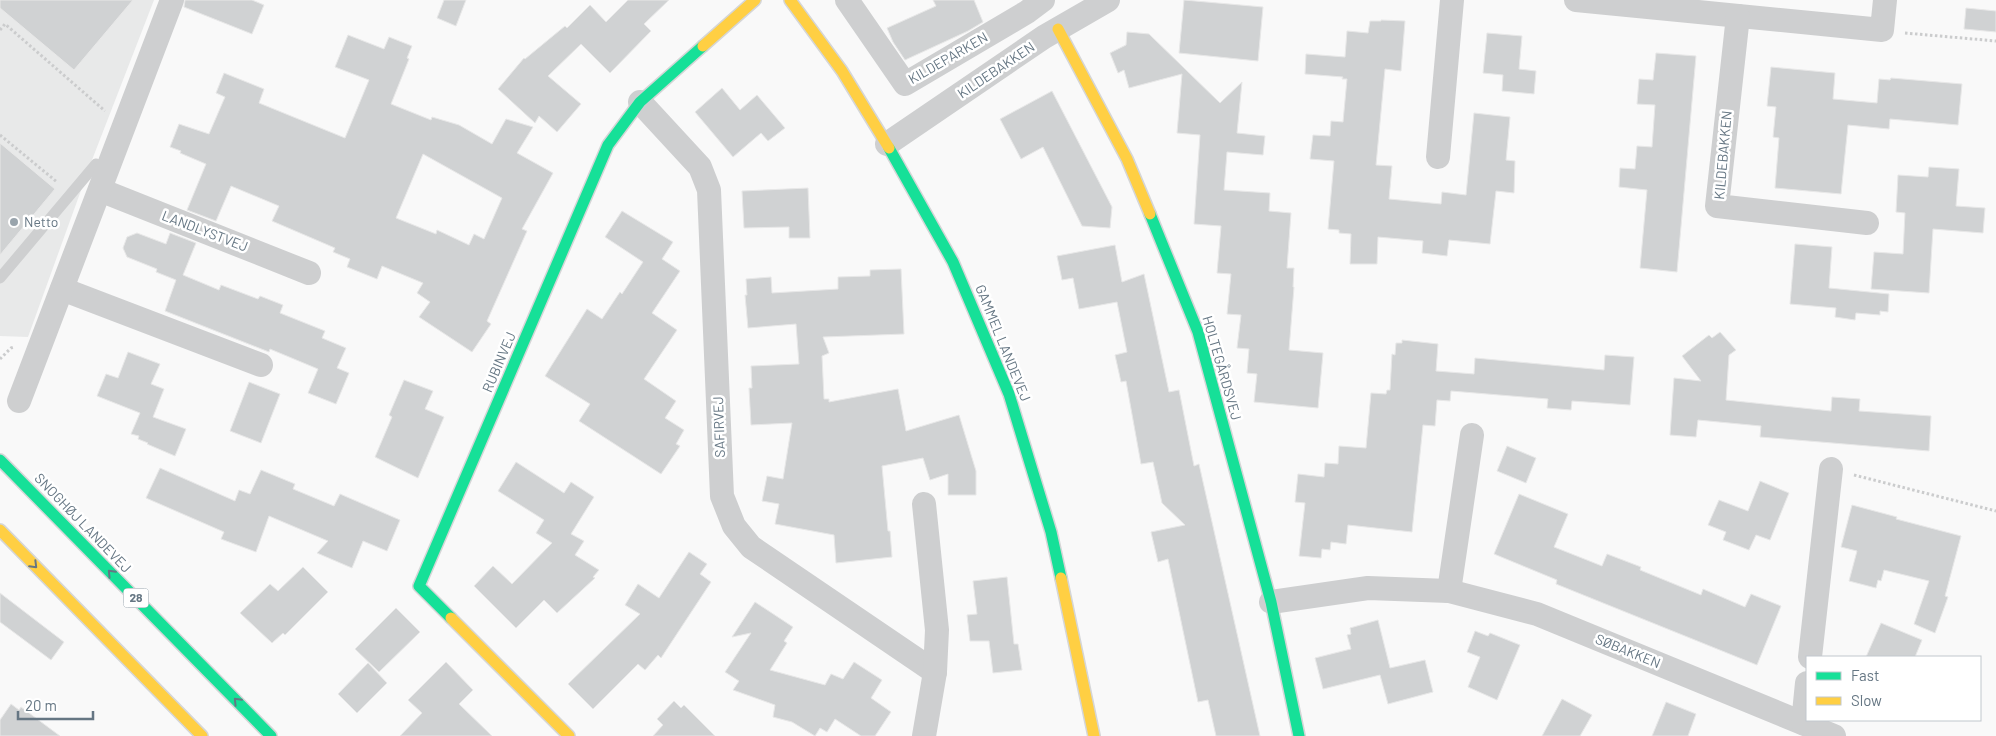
<svg xmlns="http://www.w3.org/2000/svg" width="1996" height="736" viewBox="0 0 1996 736" font-family="Barlow,sans-serif">
  <style>
    .built { fill: #e8e9e9 }
    .building { fill: #d0d2d3; stroke: #e8e8e8; fill-rule: evenodd }
    .lines { fill: none; stroke-linecap: round; stroke-linejoin: round }
    .fast-casing { stroke: #d5d6d7; stroke-width: 14 }
    .slow-casing { stroke: #d5d6d7; stroke-width: 14 }
    .path { stroke: #cbcccd; stroke-width: 3; stroke-dasharray: 2.5 2.5; stroke-linecap: butt }
    .lane { stroke: #cecfd0; stroke-width: 11 }
    .street { stroke: #cecfd0; stroke-width: 24 }
    .fast { stroke: #16e098; stroke-width: 11 }
    .slow { stroke: #ffcf43; stroke-width: 11 }
    .oneway { stroke: #657683 }
    .poi-dot { fill: #99a4ac; stroke: #fff; stroke-width: 2 }
    .labels { text-anchor: middle; stroke-width: 5; stroke-linejoin: round; paint-order: stroke }
    .shield { fill: #fff; stroke: #939fa8; stroke-width: 1 }
    .shield-label { font-size: 12px; font-weight: bold; fill: #657683 }
    .street-label { font-size: 14px; fill: #657683; stroke: #fff }
    .poi-label { font-size: 14px; fill: #657683; stroke: #fff; text-anchor: start }
  </style>
  <rect width="100%" height="100%" fill="#f9f9f9"/>
  <path class="built" d="M0,0H154L92,160L28,337L0,336Z"/>
  <g class="building">
    <path d="M0,0H133L74,70L0,8Z"/>
    <path d="M185,0H252L264,5L252,34L184,7Z"/>
    <path d="M444,0H466L456,26L437,18Z"/>
    <path d="M628,0H669L644,24L651,31L610,73L581,44L548,76L581,104L557,132L539,116L535,123L498,89L524,58L525,59L565,26L567,28L590,5L606,22Z"/>
    <path d="M933,0H974L983,22L968,31L905,60L893,42L887,28L936,6Z"/>
    <path d="M1184,0L1263,7L1258,61L1179,53Z"/>
    <path d="M1966,8L1996,11V32L1964,29Z"/>
    <path d="M1381,20L1405,21L1401,71L1385,69L1376,165L1392,166L1389,199L1441,204L1442,192L1466,195L1474,113L1510,117L1506,160L1515,161L1514,193L1496,191L1490,244L1449,240L1447,256L1422,253L1423,241L1378,237L1377,264H1350L1351,234L1339,233V230L1328,229L1334,161L1310,159L1313,135L1330,136L1331,121L1343,122L1347,79H1342L1343,77L1305,74L1306,54L1345,57L1347,31L1368,33L1370,21H1381Z"/>
    <path d="M1127,32L1149,34L1220,103L1242,82L1237,133L1265,136L1263,155L1227,152L1224,190L1270,193L1269,211L1291,213L1287,268H1294L1293,287H1294L1289,350L1323,353L1318,408L1254,402L1257,374L1247,373L1249,349L1237,348L1241,315L1227,314L1231,274L1217,273L1221,226L1194,224L1200,135L1177,133L1182,74L1129,88L1124,70L1118,73L1110,53L1126,45Z"/>
    <path d="M1487,33L1522,36L1519,69L1536,71L1534,94L1502,91L1503,75L1483,73Z"/>
    <path d="M348,35L384,49L389,37L412,46L407,58L409,59L391,104L431,120L432,117L459,125L492,144L506,119L533,127L517,153L553,173L522,229L527,231L487,321L491,324L472,352L419,317L430,302L417,293L423,283L382,266L377,279L347,267L350,259L333,252L335,248L272,221L279,206L231,186L216,221L187,210L206,164L180,153L181,151L170,147L179,124L209,134L225,97L216,93L224,73L264,89L259,103L345,138L369,80L335,67ZM423,154L502,198L484,239L474,234L469,245L437,230L436,234L396,218Z"/>
    <path d="M1656,53L1696,56L1677,272L1640,268L1647,190L1619,187L1620,168L1635,169L1637,146L1652,147L1655,105L1637,104L1639,79L1653,80Z"/>
    <path d="M1771,67L1835,73L1833,99L1877,103L1879,79L1890,80L1891,78L1962,84L1958,125L1890,119L1889,129L1848,125L1841,194L1775,188L1779,138L1773,137L1776,107L1767,106Z"/>
    <path d="M722,88L740,110L757,95L785,128L768,141L761,133L733,157L695,112Z"/>
    <path d="M1052,91L1112,207L1110,228L1082,226L1043,147L1021,159L1000,119Z"/>
    <path d="M0,143L55,189L0,255Z"/>
    <path d="M1929,167L1959,169L1956,206L1985,208L1983,233L1933,229L1929,293L1871,289L1874,252L1903,254L1905,213L1896,212L1898,175L1928,177Z"/>
    <path d="M808,188L810,238H789V227L744,228L742,191Z"/>
    <path d="M622,211L673,242L662,259L680,271L652,313L677,330L644,379L676,401L665,418L684,430L676,444L680,446L661,474L579,421L590,404L545,376L587,309L602,319L620,292L622,294L643,262L605,237Z"/>
    <path d="M137,233L166,244L170,233L196,243L183,275L219,290L221,285L258,299L260,296L283,305L280,313L325,331L322,338L346,348L337,368L349,373L336,404L308,393L318,369L270,349L269,352L165,311L176,280L156,272L157,269L127,257L123,248L127,237Z"/>
    <path d="M1795,244L1832,247L1829,288L1889,294L1888,312L1880,311V315L1856,313L1855,320L1835,317L1836,308L1790,304Z"/>
    <path d="M1115,245L1122,282L1144,274L1169,392L1179,390L1194,466L1199,464L1260,736H1216L1208,700L1198,702L1168,559L1158,562L1151,532L1185,525L1162,503L1153,462L1141,464L1126,381L1121,382L1115,355L1127,352L1117,302L1079,309L1073,278L1062,280L1057,256Z"/>
    <path d="M901,269L904,334L823,337L829,353L822,356L824,399H829V402L898,389L906,431L959,415L976,471V495H948V474L930,480L923,458L882,466L888,531H890L892,557L836,563L834,535L775,524L779,504L762,501L767,476L783,479L792,423L751,425L749,388H752L751,366L799,364L796,324L748,328L745,295H747L746,279L771,277L772,293L838,289V277L870,276V270Z"/>
    <path d="M1720,332L1736,350L1729,355L1726,400L1831,411L1832,397L1860,399L1859,411L1931,416L1929,451L1760,437L1761,426L1698,420L1696,437L1670,435L1674,378L1701,381L1682,356L1709,335L1712,338Z"/>
    <path d="M1402,340L1438,344L1436,371L1474,374L1475,358L1604,370L1605,355L1634,357L1630,405L1572,401L1571,410L1547,408L1548,399L1451,391L1450,401L1437,400L1435,426L1423,425L1412,532L1348,525L1346,544L1331,542L1330,550L1322,549L1321,558L1299,556L1305,503L1295,502L1298,474L1324,477L1325,463L1338,464L1339,446L1366,448L1371,393L1386,394L1387,390H1390L1392,354L1395,355L1396,343H1402Z"/>
    <path d="M128,352L160,364L151,384L164,389L153,417L186,429L175,456L147,444L148,443L138,439L139,436L131,434L140,413L97,396L106,374L118,378Z"/>
    <path d="M404,380L433,391L425,409L444,417L418,478L375,457L392,417L389,415Z"/>
    <path d="M249,382L280,394L261,443L230,431Z"/>
    <path d="M1507,446L1536,458L1526,483L1497,471Z"/>
    <path d="M516,462L564,493L571,482L594,497L571,534L584,541L575,555L599,570L593,577L595,578L557,613L544,600L516,628L474,586L493,566L512,584L552,543L536,533L544,520L498,491Z"/>
    <path d="M160,468L235,501L239,490L250,494L261,470L295,484L293,489L334,506L340,494L400,520L387,551L363,541L352,568L317,553L328,541L269,516L256,552L221,539L224,532L146,498Z"/>
    <path d="M1760,481L1789,493L1770,540L1756,535L1749,550L1723,540L1726,532L1708,525L1719,500L1748,511Z"/>
    <path d="M1519,494L1568,514L1554,547L1602,566L1607,554L1641,567L1640,570L1701,595L1703,589L1745,607L1751,594L1781,606L1757,665L1556,584L1557,580L1494,554Z"/>
    <path d="M1852,505L1897,517L1896,519L1961,536L1945,596L1948,597L1935,633L1914,624L1929,581L1884,570L1881,581L1878,580L1876,588L1849,581L1857,551L1841,547Z"/>
    <path d="M689,552L707,564L700,574L711,582L661,658L658,655L645,670L638,664L593,709L568,684L640,614L625,605L638,584L659,598Z"/>
    <path d="M303,567L328,592L285,635L283,633L272,643L240,613L270,584L278,591Z"/>
    <path d="M1007,577L1014,644H1018L1022,670L993,673L989,641H970L967,615L977,614L973,581Z"/>
    <path d="M0,593L64,642L51,660L0,622Z"/>
    <path d="M755,602L793,627L784,641L787,643L770,670L825,685L831,674L843,679L854,662L882,680L871,698L891,712L875,736H861L835,719L827,732L820,728L815,736L792,722L773,717L775,705L733,690L739,681L725,672L751,633L732,637Z"/>
    <path d="M396,608L420,632L379,672L355,649Z"/>
    <path d="M1378,620L1390,668L1425,660L1433,692L1388,704L1380,675L1323,689L1315,658L1351,649L1347,635L1351,634L1350,628Z"/>
    <path d="M1881,623L1922,640L1915,657H1866Z"/>
    <path d="M1475,631L1488,636L1490,633L1520,645L1497,700L1468,687L1480,657L1467,652Z"/>
    <path d="M446,662L473,690L459,704L492,736H400L422,713L408,700Z"/>
    <path d="M368,663L387,683L357,713L338,694Z"/>
    <path d="M1562,699L1592,715L1580,736H1542Z"/>
    <path d="M674,701L681,708L684,705L715,736H653L663,725L657,719Z"/>
    <path d="M1666,702L1696,714L1688,736H1652Z"/>
    <path d="M11,704L19,710L21,707L60,736H0V720Z"/>
  </g>
  <g class="lines">
    <defs>
      <g id="fast">
        <path d="M889,148L953,262L1009,394L1051,532L1061,578"/>
        <path d="M1150,214L1198,332L1271,602L1299,736"/>
        <path d="M0,460L271,736"/>
        <path d="M451,618L419,586L608,145L640,102L703,46"/>
      </g>
      <g id="slow">
        <path d="M790,0L842,71L889,148"/>
        <path d="M1058,29L1127,159L1150,214"/>
        <path d="M703,46L755,0"/>
        <path d="M0,530L202,736"/>
        <path d="M1061,578L1094,736"/>
        <path d="M451,618L569,736"/>
      </g>
    </defs>
    <use href="#fast" class="fast-casing"/>
    <use href="#slow" class="slow-casing"/>
    <g class="path">
      <path d="M0,30L5,24L105,111"/>
      <path d="M1905,33L1996,41"/>
      <path d="M0,135L57,182"/>
      <path d="M0,359L11,348L14,347"/>
      <path d="M1854,475L1996,511"/>
    </g>
    <path class="lane" d="M0,278L96,164"/>
    <g class="street">
      <path d="M847,0L905,84L1027,12L1043,0"/>
      <path d="M1576,0L1882,30L1885,0"/>
      <path d="M1738,16L1717,206L1867,223"/>
      <path d="M640,102L700,167L709,190L722,496L734,526L751,547L935,672"/>
      <path d="M887,144L1044,37L1108,0"/>
      <path d="M1438,157L1452,0"/>
      <path d="M100,190L309,273"/>
      <path d="M62,289L261,365"/>
      <path d="M19,401L172,0"/>
      <path d="M924,504L937,630L935,672L924,736"/>
      <path d="M1449,591L1472,435"/>
      <path d="M1271,602L1368,588L1449,591L1537,614L1834,736"/>
      <path d="M1810,657L1831,469"/>
      <path d="M1803,723L1807,683"/>
    </g>
    <use href="#fast" class="fast"/>
    <use href="#slow" class="slow"/>
  </g>
  <defs><path id="oneway-chevron" d="M-2-3.5L2.5 0L-2 3.5" fill="none" stroke-width="1.6" stroke-linecap="round" stroke-linejoin="round" transform="scale(1.25)"/></defs>
  <g class="oneway">
    <use href="#oneway-chevron" transform="translate(34 565) rotate(45)"/>
    <use href="#oneway-chevron" transform="translate(111 573) rotate(-134)"/>
    <use href="#oneway-chevron" transform="translate(237 701) rotate(-134)"/>
  </g>
  <circle class="poi-dot" cx="14" cy="222" r="5"/>
  <g class="labels">
    <rect class="shield" x="123.5" y="588.5" width="25" height="19" rx="4"/>
    <g class="shield-label">
      <text x="136" y="602">28</text>
    </g>
    <g class="street-label">
      <text transform="translate(948 58) rotate(-30)" y="5">KILDEPARKEN</text>
      <text transform="translate(996 70) rotate(-34)" y="5">KILDEBAKKEN</text>
      <text transform="translate(1723 155) rotate(-85)" y="5">KILDEBAKKEN</text>
      <text transform="translate(205 231) rotate(21)" y="5">LANDLYSTVEJ</text>
      <text transform="translate(1003 343) rotate(68)" y="5">GAMMEL LANDEVEJ</text>
      <text transform="translate(499 362) rotate(-67)" y="5">RUBINVEJ</text>
      <text transform="translate(1222 368) rotate(74)" y="5">HOLTEGÅRDSVEJ</text>
      <text transform="translate(719 427) rotate(-92)" y="5">SAFIRVEJ</text>
      <text transform="translate(83 523) rotate(46)" y="5">SNOGHØJ LANDEVEJ</text>
      <text transform="translate(1628 651) rotate(22)" y="5">SØBAKKEN</text>
    </g>
    <g class="poi-label">
      <text x="24" y="227">Netto</text>
    </g>
  </g>
  <rect x="1806" y="656" width="175" height="65" fill="#ffffff" stroke="#c1c8cd"/>
  <rect x="1816" y="672" width="25" height="8" fill="#16e098" stroke="#c1c8cd"/>
  <text x="1851" y="681" font-size="15" fill="#657683">Fast</text>
  <rect x="1816" y="697" width="25" height="8" fill="#ffcf43" stroke="#c1c8cd"/>
  <text x="1851" y="706" font-size="15" fill="#657683">Slow</text>
  <path d="M18 711v8h75v-8" fill="none" stroke="#657683" stroke-width="2.5"/>
  <text x="25" y="711" font-size="15" fill="#657683" stroke="#ffffff" stroke-width="4" paint-order="stroke">20 m</text>
</svg>
